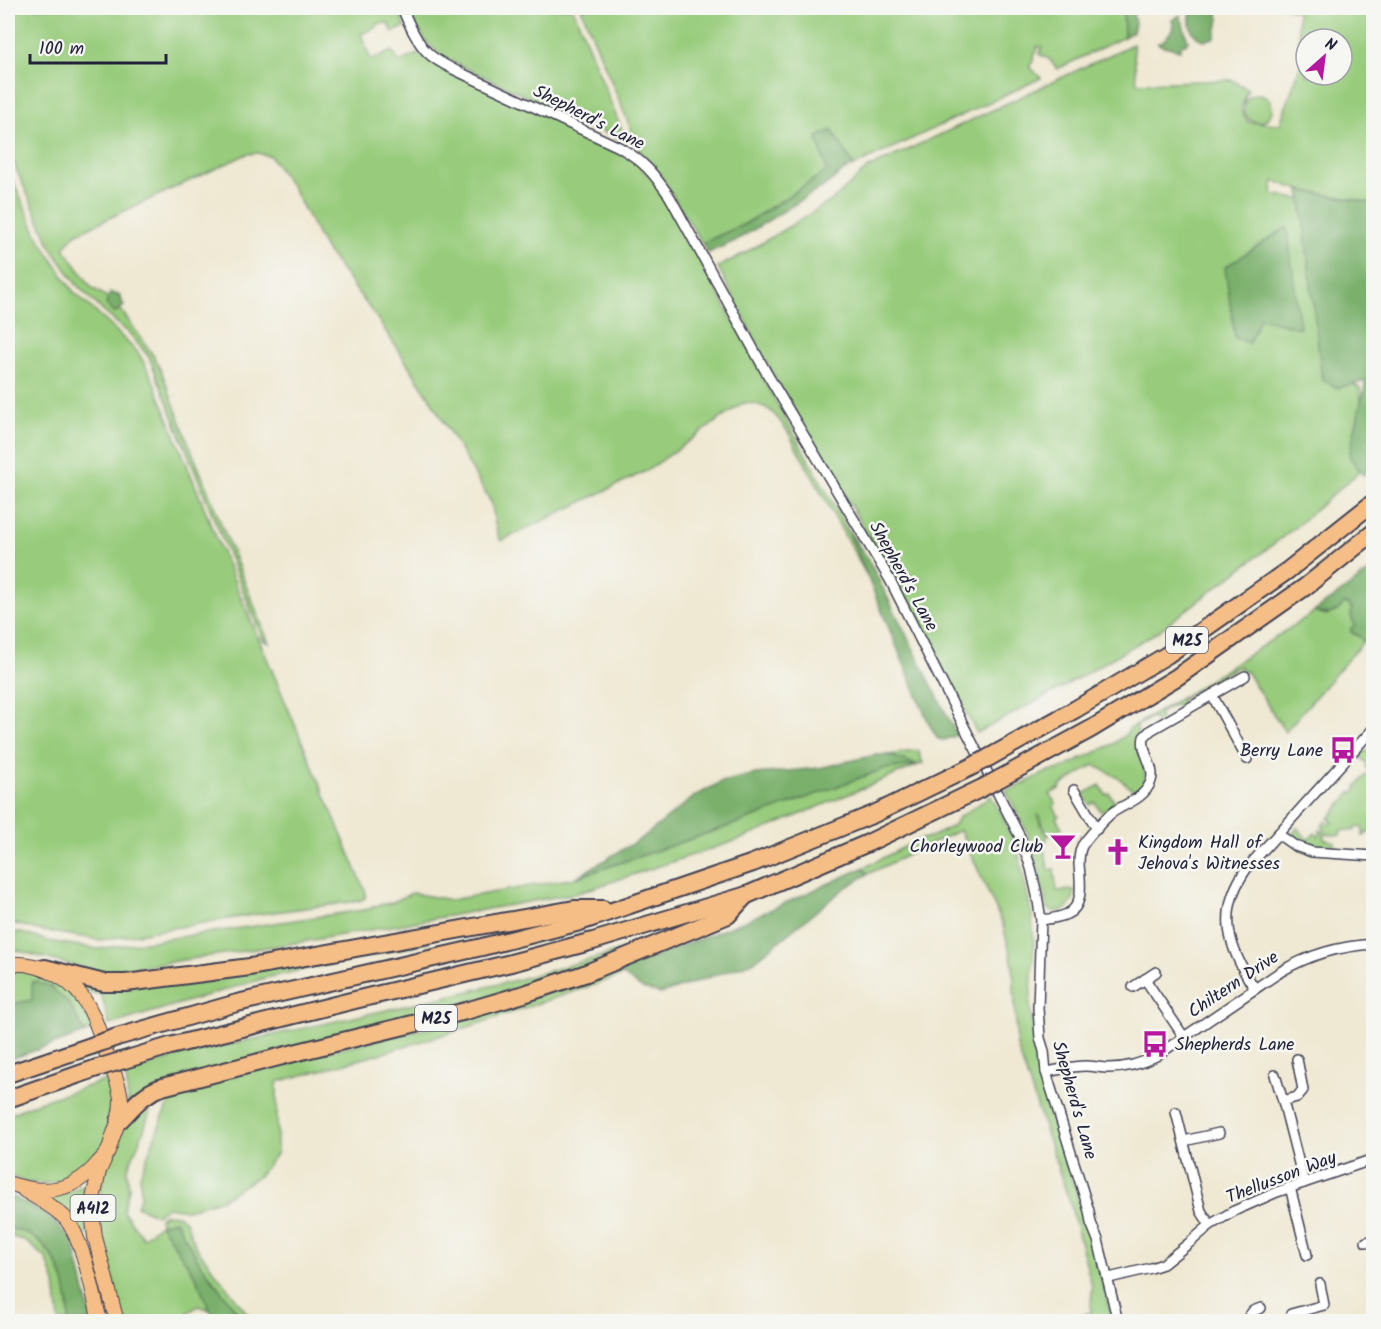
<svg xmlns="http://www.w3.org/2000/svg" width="1381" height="1329" viewBox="0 0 1381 1329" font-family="Kalam,sans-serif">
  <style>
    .green { fill: #98cc7c; stroke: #5d775c; stroke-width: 1.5; fill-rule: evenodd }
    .forest { fill: #7ab06c; stroke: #4e6954; stroke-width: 1.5 }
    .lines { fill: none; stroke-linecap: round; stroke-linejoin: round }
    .minor-casing { stroke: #414052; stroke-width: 12 }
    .primary-casing { stroke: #414052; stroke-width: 16 }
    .motorway-casing { stroke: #414052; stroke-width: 20 }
    .minor { stroke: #fff; stroke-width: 9 }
    .primary { stroke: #f6be87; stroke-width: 14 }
    .motorway { stroke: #f6be87; stroke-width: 16 }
    .motorway-bridge-casing { stroke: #414052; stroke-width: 20; stroke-linecap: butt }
    .motorway-bridge { stroke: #f6be87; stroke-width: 16 }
    .labels { text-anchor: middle; stroke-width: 5; stroke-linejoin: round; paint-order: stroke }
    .shield { fill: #f6f6f2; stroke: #626272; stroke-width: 1.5 }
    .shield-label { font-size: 16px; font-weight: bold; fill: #22223b }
    .street-label { font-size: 18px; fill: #22223b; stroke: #f6f6f2 }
    .poi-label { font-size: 18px; fill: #22223b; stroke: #f6f6f2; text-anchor: end }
  </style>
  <rect width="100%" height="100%" fill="#f6f6f2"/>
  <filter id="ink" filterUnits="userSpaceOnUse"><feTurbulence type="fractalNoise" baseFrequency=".0167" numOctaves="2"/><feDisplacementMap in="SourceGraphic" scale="12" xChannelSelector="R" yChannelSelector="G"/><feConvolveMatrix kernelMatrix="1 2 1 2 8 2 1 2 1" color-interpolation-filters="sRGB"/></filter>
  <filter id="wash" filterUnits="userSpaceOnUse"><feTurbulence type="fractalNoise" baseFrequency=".008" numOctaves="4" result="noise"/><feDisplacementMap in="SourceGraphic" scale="24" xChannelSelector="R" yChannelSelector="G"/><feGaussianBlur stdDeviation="1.35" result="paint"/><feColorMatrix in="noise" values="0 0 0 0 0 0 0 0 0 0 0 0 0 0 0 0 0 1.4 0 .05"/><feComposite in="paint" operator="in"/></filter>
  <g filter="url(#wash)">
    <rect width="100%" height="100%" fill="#efe8d2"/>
    <g class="green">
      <path d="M8,8H397L405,27L393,32L388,23L377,24V27L361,34L371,60L392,51L399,62L417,54L610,146L634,161L652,179L699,258L761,372L764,380L847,528L868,578L788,432C775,413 768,403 743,403L648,470L501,541C494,530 495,515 491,502L428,395L377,318L324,247L295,192L270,156L257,153L247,154L75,234L64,248L91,287L116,303L153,355L162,373L187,439L269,643L263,640L149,357L129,333L104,312L76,284L52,249L8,151Z"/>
      <path d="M406,8H573L627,143L444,58C423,42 418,31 406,8Z"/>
      <path d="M581,8H1123L1124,37L1057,69L1049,59L1039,54L1042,47L1038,46L1032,63L1029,66L1041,78L854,166L832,130L817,138L828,171L745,224L702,243L656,169L640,151Z"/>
      <path d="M1287,8H1373V203L1300,190L1274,181L1272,194L1301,200L1323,378L1339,376L1360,388L1366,466L1292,530L1157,632L1063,687L977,733L903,594L771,371L718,267L745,253L833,200L867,169L1133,44L1137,83L1232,80L1248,89L1241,109L1248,122L1280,124L1301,63L1297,11ZM1306,39H1342V75H1306Z"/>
      <circle cx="1258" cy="108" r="14"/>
      <path d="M8,169L38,237L73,291L112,327L139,354L152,378L222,552L366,893L365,898L359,901L252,915L101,940L38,930L8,922Z"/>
      <path d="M1344,603L1349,605L1352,610V619L1354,623V634L1360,637L1363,642L1285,732L1246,671L1243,672L1240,666L1223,675L1227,681L1221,685L1217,679L1204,687L1207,693L1201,696L1198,690L1181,700L1184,706L1179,709L1175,704L1159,713L1161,719L1156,722L1153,717L1136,726C1141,736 1136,739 1138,749C1142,767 1153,777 1136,793C1121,778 1112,774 1094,765L1060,786L1061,788L1050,794L1056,804L1053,806L1059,816L1056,818L1062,828L1048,836L1039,815H1038L1047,840L1042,842L1049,870L1054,869L1057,891L1075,890C1074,906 1061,918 1047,908L1041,880L1026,829L1006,791L1013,789L1049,771L1061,769L1113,744L1126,734L1129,729L1199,687L1314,612L1327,615Z"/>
      <path d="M918,750L923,763L744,838L578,893L302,942L111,971L90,970L8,948V931L22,933L48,941L98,949L370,909L374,906L391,903L412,893L451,900L575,878L741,822L884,769L917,765L889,755Z"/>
      <path d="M1364,751L1370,752L1373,754V833H1365V836H1363V828L1357,827L1354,831L1341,830L1340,835L1324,834V839L1335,842L1333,848C1319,847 1301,847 1292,834L1297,828L1308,840L1315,833L1318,836L1321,833L1319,829L1322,832L1325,829L1322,826L1326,821L1330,824L1333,822L1329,818L1351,792L1353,793L1357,788L1356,787L1370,771L1366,767L1368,764L1360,757Z"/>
      <path d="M1100,785L1106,795L1109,793L1116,804L1101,812L1095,802L1090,805L1083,794Z"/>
      <path d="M991,796L1003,817L1019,856L1032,916L1034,947L1030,1006L1039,1076L1079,1200L1113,1321H1067L1091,1312L1092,1286L1070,1203L1017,1047L1013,965L1003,925L960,830L868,874L863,868L918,840L933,836L953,826L958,818Z"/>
      <path d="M431,942L265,978L109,1025L103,999L100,994C91,994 85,991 81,984Z"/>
      <path d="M623,950L624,952L551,978L128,1103L126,1074L181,1055L432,1000L520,979Z"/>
      <path d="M8,969C54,969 76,989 93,1030L85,1033L69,1004L32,1000L8,1005Z"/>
      <path d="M620,970L623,975L465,1028L380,1054L277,1082V1153L259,1176L222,1199L186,1210L167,1207L157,1215L137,1206L141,1195L140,1175L167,1106L175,1091L319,1053L462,1020Z"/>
      <path d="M110,1079L117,1105L101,1156L81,1173L54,1183H28L8,1175V1115L36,1103Z"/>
      <path d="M153,1101L143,1133L127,1170L129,1189L123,1211L143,1238L160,1224L159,1218L163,1215L169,1214L178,1215L186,1222L196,1247L253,1321H244L200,1263L175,1220L161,1225L196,1277L210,1310L198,1306L175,1321H123L104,1247L97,1209L103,1175L126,1121L143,1102Z"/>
      <path d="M94,1180L88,1234L82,1236L43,1198C62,1196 77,1189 94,1180Z"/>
      <path d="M8,1228C15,1230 24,1231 30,1235C60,1254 69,1288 69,1321H59L55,1283L46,1258L24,1240L8,1236Z"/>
    </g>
    <g class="forest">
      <path d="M1123,8H1132L1135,23L1133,32L1124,37Z"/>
      <path d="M1193,8H1217L1219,20L1215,37C1195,48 1184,23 1193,8Z"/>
      <path d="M1180,15C1184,23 1184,32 1188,40L1186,44H1182L1180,50L1160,45L1158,43L1164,40L1174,28L1172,20Z"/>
      <path d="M832,130L854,166L844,171L823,187L735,241L708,253L702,243L745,224L827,171L817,137Z"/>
      <path d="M1300,190L1373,203L1374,466L1363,475L1349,456L1366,381L1338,388L1322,380Z"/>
      <path d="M1287,227L1300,328L1260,318L1249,343L1235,338L1225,267Z"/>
      <path d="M110,293L119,295L124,306L114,313L106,304Z"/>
      <path d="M847,528L870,563L957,735L944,740L938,739L929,724Z"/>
      <path d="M1373,569V629L1363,642L1360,637L1351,632V628L1354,626V623C1351,618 1350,615 1352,609L1349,605L1344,603C1336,616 1327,615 1314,612Z"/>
      <path d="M876,755H889L918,765L884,769L741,822L575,878L642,838L694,797L721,782L756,774L819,768Z"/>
      <path d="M863,868L868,874L845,888L753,962L661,994L643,989L623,975L620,970L745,921Z"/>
      <path d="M32,981L50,986L69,1004L85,1033L8,1060V1005L32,1000Z"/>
      <path d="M8,1194L48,1216L73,1241L92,1321H69C69,1288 60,1254 30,1235C24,1231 15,1230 8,1228Z"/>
      <path d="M175,1220L200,1263L244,1321H219L210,1310L196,1277L160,1224Z"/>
    </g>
  </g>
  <g filter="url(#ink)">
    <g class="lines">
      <defs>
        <g id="minor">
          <path d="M402,8C409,24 416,41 428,53C436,61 447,66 457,71L619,147C644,161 654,174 670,197L766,372L890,580L1020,837L1031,868L1037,895L1041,920L1038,1008L1040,1038L1044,1051L1046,1072L1089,1211L1091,1223L1098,1240L1118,1322"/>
          <path d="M1212,695L1247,759"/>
          <path d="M1074,790L1097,829"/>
          <path d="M1278,834L1295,846L1312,852L1374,856"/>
          <path d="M1041,920C1049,919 1059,918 1067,914C1085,906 1080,880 1079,864C1079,858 1079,852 1082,846C1087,838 1105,818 1113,812C1127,803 1145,798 1151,781C1156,766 1140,752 1144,737L1151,730L1245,676"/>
          <path d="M1145,979L1184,1037"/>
          <path d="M1133,987L1156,972"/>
          <path d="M1255,989C1228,948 1216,912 1247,868L1374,728"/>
          <path d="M1046,1072C1059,1070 1072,1066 1085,1066C1093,1066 1101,1068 1109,1068C1126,1068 1141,1064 1156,1056L1280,972C1308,955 1341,946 1374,944"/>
          <path d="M1275,1075L1283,1101L1304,1183"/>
          <path d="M1283,1101L1297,1097L1303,1090L1297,1059"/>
          <path d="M1176,1112L1201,1211L1210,1225"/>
          <path d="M1184,1141L1219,1133"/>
          <path d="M1290,1187L1307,1255"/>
          <path d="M1366,1242L1374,1240"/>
          <path d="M1109,1278L1151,1268L1163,1264L1188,1244L1210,1225L1234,1211L1277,1192L1374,1159"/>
          <path d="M1291,1314L1324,1305L1320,1284"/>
          <path d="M1245,1322L1253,1311L1261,1308"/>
        </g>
        <g id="primary">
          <path d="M8,964C41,961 75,979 90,1010C97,1023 101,1038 106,1052C111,1067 120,1084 121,1100C121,1113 118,1124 113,1136C111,1141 110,1148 107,1153C105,1156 101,1160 98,1163C73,1193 43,1195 8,1183"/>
          <path d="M104,1160L99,1171L93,1199V1221L95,1237L117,1322"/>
          <path d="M24,1190C38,1199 55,1207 66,1219C83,1240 94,1295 100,1322"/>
        </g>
        <g id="motorway">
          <path d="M988,758L1076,709L1167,655L1287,571L1374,502"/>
          <path d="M999,779L1091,729L1177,677L1305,587L1374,532"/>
          <path d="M45,968L104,983H126L250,967L574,909H603"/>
          <path d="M117,1037L237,1003L482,947L580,922L753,863L874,814L971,767"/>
          <path d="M124,1060L170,1046L363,998L511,963L593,941L747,895L868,843L982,788"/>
          <path d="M8,1074L91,1046"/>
          <path d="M8,1099L97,1068"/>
          <path d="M119,1121C134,1106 142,1094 162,1087L302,1051L466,1011L524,994L584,974L728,915L746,895"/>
        </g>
      </defs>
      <use href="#minor" class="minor-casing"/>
      <use href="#primary" class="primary-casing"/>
      <use href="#motorway" class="motorway-casing"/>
      <use href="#minor" class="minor"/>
      <use href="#primary" class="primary"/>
      <use href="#motorway" class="motorway"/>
      <defs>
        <g id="motorway-bridge">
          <path d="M971,767L988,758"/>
          <path d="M982,788L999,779"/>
          <path d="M91,1046L117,1037"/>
          <path d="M97,1068L124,1060"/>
        </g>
      </defs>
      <use href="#motorway-bridge" class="motorway-bridge-casing"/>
      <use href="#motorway-bridge" class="motorway-bridge"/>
    </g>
  </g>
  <defs>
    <symbol id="bus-bare" viewBox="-9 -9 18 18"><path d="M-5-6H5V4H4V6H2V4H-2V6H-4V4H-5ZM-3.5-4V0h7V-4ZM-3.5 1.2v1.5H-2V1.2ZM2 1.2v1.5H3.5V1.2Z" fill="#b5179e" stroke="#f6f6f2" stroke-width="2.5" paint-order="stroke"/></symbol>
    <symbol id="bar-bare" viewBox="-9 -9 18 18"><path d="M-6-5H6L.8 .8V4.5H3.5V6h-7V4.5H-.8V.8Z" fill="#b5179e" stroke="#f6f6f2" stroke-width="2.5" paint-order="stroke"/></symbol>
    <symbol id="church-bare" viewBox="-9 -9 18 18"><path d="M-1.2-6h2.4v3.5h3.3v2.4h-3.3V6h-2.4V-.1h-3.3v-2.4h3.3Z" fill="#b5179e" stroke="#f6f6f2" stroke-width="2.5" paint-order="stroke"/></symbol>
  </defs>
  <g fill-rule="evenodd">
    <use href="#bus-bare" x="1324" y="731" width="38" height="38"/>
    <use href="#bar-bare" x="1044" y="827" width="38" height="38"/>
    <use href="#church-bare" x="1099" y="833" width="38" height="38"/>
    <use href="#bus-bare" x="1136" y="1025" width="38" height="38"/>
  </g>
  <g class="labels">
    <g class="shield">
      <rect x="1166" y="627" width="42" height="26" rx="4.5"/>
      <rect x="415" y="1005" width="42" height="26" rx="4.5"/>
      <rect x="70.5" y="1195" width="45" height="26" rx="4.5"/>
    </g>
    <g class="shield-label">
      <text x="1187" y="646">M25</text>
      <text x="436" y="1024">M25</text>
      <text x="93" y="1214">A412</text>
    </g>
    <g class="street-label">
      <text transform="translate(589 117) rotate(27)" y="6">Shepherd's Lane</text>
      <text transform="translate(904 576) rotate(61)" y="6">Shepherd's Lane</text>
      <text transform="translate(1233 984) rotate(-34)" y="6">Chiltern Drive</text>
      <text transform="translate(1075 1100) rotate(74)" y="6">Shepherd's Lane</text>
      <text transform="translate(1281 1177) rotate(-21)" y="6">Thellusson Way</text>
    </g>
    <g class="poi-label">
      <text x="1323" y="756">Berry Lane</text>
      <text x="1138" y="848" text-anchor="start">Kingdom Hall of<tspan x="1138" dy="21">Jehova's Witnesses</tspan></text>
      <text x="1043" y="852">Chorleywood Club</text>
      <text x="1175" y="1050" text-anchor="start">Shepherds Lane</text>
    </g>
  </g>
  <rect width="1381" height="1329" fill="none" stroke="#f6f6f2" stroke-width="30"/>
  <g transform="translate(1324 57) rotate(28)"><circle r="28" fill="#f6f6f2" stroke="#a1a1a9" stroke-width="1.5"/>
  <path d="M0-4.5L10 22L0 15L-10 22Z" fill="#b5179e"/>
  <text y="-9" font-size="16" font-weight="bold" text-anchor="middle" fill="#22223b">N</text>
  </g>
  <path d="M30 54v9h136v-9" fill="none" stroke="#22223b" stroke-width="3"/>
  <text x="39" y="54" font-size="18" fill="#22223b" stroke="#f6f6f2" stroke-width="4.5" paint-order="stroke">100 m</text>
</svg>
